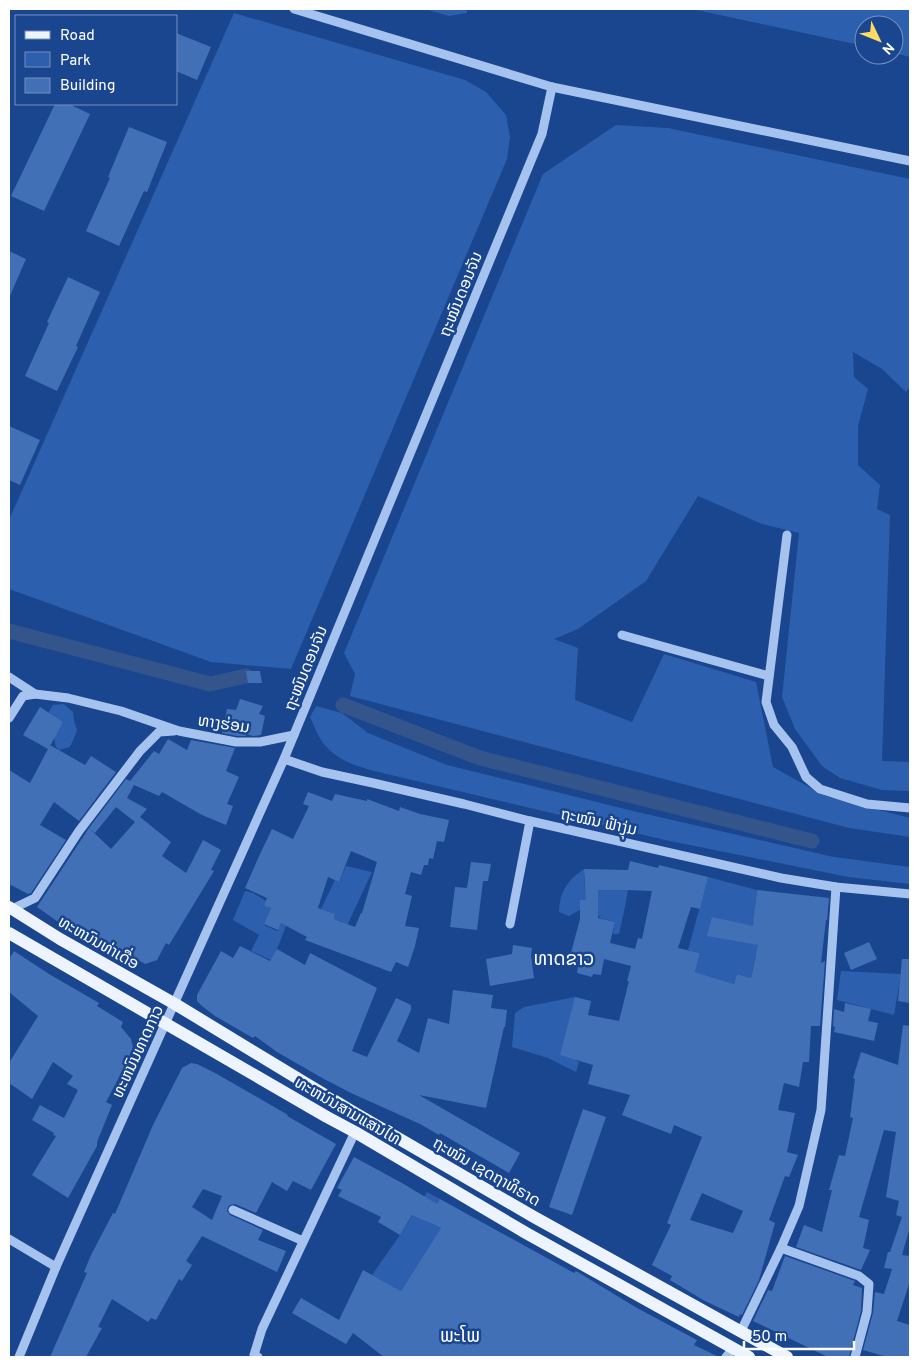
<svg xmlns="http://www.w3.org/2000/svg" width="919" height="1366" viewBox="0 0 919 1366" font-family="Overpass,'Noto Sans Lao',sans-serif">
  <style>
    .green { fill: #2c5fad }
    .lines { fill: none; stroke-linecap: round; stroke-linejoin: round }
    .canal { stroke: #34558b; stroke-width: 15 }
    .building { fill: #4270b7; fill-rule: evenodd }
    .minor { stroke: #a6c3ef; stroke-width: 9 }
    .major { stroke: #eef4ff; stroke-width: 12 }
    .labels { text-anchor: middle; stroke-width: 5; stroke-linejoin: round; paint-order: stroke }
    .street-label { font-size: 16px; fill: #fff; stroke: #19468f }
    .quarter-label { font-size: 19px; fill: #fff; stroke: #19468f }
  </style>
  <rect width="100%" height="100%" fill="#19468f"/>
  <g class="green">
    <path d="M425,9H467V13L449,16Z"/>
    <path d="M692,9H910V57L894,53V25H864V46Z"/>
    <path d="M234,13L465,80L486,92L506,115L510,137L507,159L291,669L211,662L9,589V520Z"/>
    <path d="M616,125L668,128L910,179V387L906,392L882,369L853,352L854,377L868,389L858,426V465L880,485L877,509L890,515L882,761L910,762V791L882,790L840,778L822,766L795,729L782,697L799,533L762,524L698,496L646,581L578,629L554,639L578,648L575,700L632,722L664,654L756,682L773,767L825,796L910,818V837L849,828L350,696L355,674L344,653L543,174Z"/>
    <path d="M64,704L73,712L74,720L77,731L70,747L59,750L56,747L48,713L53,705Z"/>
    <path d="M316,706L342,713L368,733L447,765L633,811L834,857L910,867V884L848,877L665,840L391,775C363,768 333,763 318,735C315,729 313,723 310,717Z"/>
    <path d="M346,866L372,872L346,928L342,926L343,922L334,919L335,914L321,909L335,880L339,882Z"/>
    <path d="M584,869L585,890H628L625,907L619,934H613L615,922L600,918L598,915V900H580V910L569,916L559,912C560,891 567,881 584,869Z"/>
    <path d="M708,877L757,890L755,907L762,908L758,950L755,957L751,978L737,974L734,984L695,972L700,953L688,950Z"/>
    <path d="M245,891L253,893L266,901L265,906L271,908L264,925L277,931L281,923L286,926L277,949L271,960L251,951L259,935L233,920Z"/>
    <path d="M841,971L901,974L894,1015L837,1000Z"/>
    <path d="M575,997L576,1060L579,1062L576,1072L548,1058L512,1047L515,1013L524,1007Z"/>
    <path d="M427,1192L440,1199L427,1222L445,1230L431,1244L401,1291L372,1275L400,1235Z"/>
  </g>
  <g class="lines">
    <g class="canal">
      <path d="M9,631L210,684L246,676"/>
      <path d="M343,705L480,758L812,841"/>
    </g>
  </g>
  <g class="building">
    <path d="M176,33L211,47L197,80L176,71Z"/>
    <path d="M55,104H69L90,114L44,211L11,196Z"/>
    <path d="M129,127L167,142L147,192L144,191L119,246L86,231L110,178L108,177Z"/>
    <path d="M9,251L26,259L9,298Z"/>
    <path d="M68,277L100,292L76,346L78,347L57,391L25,376L49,323L47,322Z"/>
    <path d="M9,426L40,440L20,485L9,480Z"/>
    <path d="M246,671H260L262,683H248Z"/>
    <path d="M240,699L263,706L259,714L265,716L261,735L253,736L246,734V736H237L222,733L227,709L236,710Z"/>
    <path d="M40,707L63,722L49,748L50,745L85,765L91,756L116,772L79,821L54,802L40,825L66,840L31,893L28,894L9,884V770L30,783L48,749L23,735Z"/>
    <path d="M168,739L187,750L191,740L235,748L226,771L239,777L227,804L233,806L226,825L202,815L162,792L159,796L134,785L127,798L147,809L140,817L171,842L162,856L186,873L203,840L221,850L211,870L214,871L169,945L166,943L157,960L145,964L137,959L132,967L98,944L65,925L64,926L37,907L89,828L111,849L135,822L116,807L95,833L89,828L126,779L130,781L154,751L159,754Z"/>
    <path d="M308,792L332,801L335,794L367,801V799L399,811L400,807L420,814L449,820L444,842L437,841L433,859L429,858L428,865H424L421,875L411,872L405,894L412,896L405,926L419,928L415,946L408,967L396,962L391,972L305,940L307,937L281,923L278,930L264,924L271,908L264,906L267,898L245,888L260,854L272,829L293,839L309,806L303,804ZM351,851L377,862L362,913H361L355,927L334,919L335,914L318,908L328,877L339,882Z"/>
    <path d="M630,861L658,868L659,865L708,877L700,909L691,907L678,948L700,953L695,972L734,984L737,974L751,978L758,945L707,936L712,917L753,926L757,890L829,898L827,920H826L821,963L825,961L820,1026H811L809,1062H803L799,1087L784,1083L778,1110L795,1113L787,1152L798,1155L789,1177L785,1176L769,1220L775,1223L759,1280L742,1315L740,1314L739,1317L705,1301L670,1280L672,1276L652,1265L671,1225L667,1223L702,1137L674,1125L671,1134L622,1115L630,1095L588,1084L593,1065L560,1055L575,997L591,1001L588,1015L619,1021L629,981H627L631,966L604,959L601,975L593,974L592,977L577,973L578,966L568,964L580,919V900H586L584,869L628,870ZM598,890H628L652,891L642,939L638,938L635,949L610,943L615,922L598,918ZM702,1193L743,1211L733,1233L690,1220Z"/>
    <path d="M471,862L491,864L488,881H483L477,930L450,927L455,887L467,888Z"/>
    <path d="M869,942L877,959L851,970L844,953Z"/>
    <path d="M513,945L532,948L531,956L534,978L490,986L486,959L512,954Z"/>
    <path d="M240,946L270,961L277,949L305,965L310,953L377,988L352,1051L367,1057L396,998L411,1005V1010L397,1041L419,1053L428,1018L449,1024L453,990L493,995L491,1008L507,1010L505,1027H504L486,1108L419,1095L520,1153L509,1173L440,1133L439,1135L420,1124L351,1093L324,1079L277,1052L255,1036L253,1038L215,1016L202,1006L197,1001V995L221,951L233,958Z"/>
    <path d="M14,951L49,974L99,1003L97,1006L123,1022L121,1027L131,1039L133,1047L126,1064L106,1102L112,1105L97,1142V1146L68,1198L32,1175L56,1136L53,1135L54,1133L32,1120L40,1105L64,1118L78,1090L67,1084L73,1076L53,1062L32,1099L9,1083V1063L38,1016L9,992V959Z"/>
    <path d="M902,959H910V1003L898,1001Z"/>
    <path d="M845,1003L871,1009L868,1021L878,1023L874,1041L834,1032L835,1027L833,1026L834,1009L844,1012Z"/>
    <path d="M903,1025L910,1026V1227L902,1255L910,1256V1281L897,1321L910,1325V1357H887L863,1350L873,1313L875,1292L884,1294L892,1269L884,1268L888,1252H890L902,1217L896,1215L899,1201L886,1197L896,1132L884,1130L859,1217L869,1220L863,1248L870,1250L861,1270L796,1247L804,1225L822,1232L832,1190H829L839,1155L845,1156L853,1118L850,1117L855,1079L853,1078L861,1052L898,1065Z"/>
    <path d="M191,1063L197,1064L217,1074L288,1115L287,1116L336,1144L311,1190L293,1181L287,1191L272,1182L256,1213L235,1204L230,1205L228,1207L227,1211L230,1215L263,1230L258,1240L286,1251L277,1272L202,1236L186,1261L192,1265L182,1281L179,1279L156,1320L151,1318L148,1322L112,1299L98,1327L102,1328L86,1357H50L87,1273L84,1272L91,1255L113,1213L115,1214L153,1125L182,1068ZM203,1189L222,1196L212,1220L192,1207Z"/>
    <path d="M583,1109L606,1117L572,1215L549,1207Z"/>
    <path d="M354,1157L402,1183L437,1204L440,1199L574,1273L576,1271L637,1308L697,1340L694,1345L719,1357H384L353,1333L346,1344L292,1313L301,1298L339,1320L363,1270L401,1291L441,1228L412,1215L400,1235L378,1222L381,1217L338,1196L342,1190L337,1188Z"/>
    <path d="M785,1256L855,1281L853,1285L862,1288L861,1311L849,1357H828L753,1321L768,1290L772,1291Z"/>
  </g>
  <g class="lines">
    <g class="minor">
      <path d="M294,9L552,87L910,161"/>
      <path d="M787,535L766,702L774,725L792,747L806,777L820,789L867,804L910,808"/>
      <path d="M622,635L769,676"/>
      <path d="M9,677L35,694L68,698L121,711L179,731L236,742H260L294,735"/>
      <path d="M9,718L23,696L35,694"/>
      <path d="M284,759L322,772L373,783L464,804L530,821L781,878L836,887L910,894"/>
      <path d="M12,909L35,898L79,831L140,751L159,732L174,731"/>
      <path d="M510,924L530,821"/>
      <path d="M233,1210L303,1241"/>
      <path d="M9,1239L56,1267"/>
      <path d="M781,1248L859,1276L869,1284L867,1312L855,1357"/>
      <path d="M741,1331L781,1248L799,1206L821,1110L836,887"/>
      <path d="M19,1357L56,1267L284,759L542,134L552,87"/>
      <path d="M258,1357L254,1355L262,1329L355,1132"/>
      <path d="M726,1357L734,1348"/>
    </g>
    <g class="major">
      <path d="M9,907L60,939L175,1004L353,1112L534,1217L787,1357"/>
      <path d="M9,933L327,1117L355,1132L526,1233L749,1357"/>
    </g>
  </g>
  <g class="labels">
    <g class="street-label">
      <text transform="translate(460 294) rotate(-68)" y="6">ຖະໝົນດອນຈັນ</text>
      <text transform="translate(305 668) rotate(-68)" y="6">ຖະໝົນດອນຈັນ</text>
      <text transform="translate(224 723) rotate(8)" y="6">ທາງຮ່ອມ</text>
      <text transform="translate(599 821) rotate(12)" y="6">ຖະໝົນ ຟ້າງຸ່ມ</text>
      <text transform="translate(99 942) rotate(30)" y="6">ທະຫນົນທ່າເດື່ອ</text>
      <text transform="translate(137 1051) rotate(-65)" y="6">ທະຫນົນທາດກາວ</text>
      <text transform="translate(348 1110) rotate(30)" y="6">ທະຫນົນສາມແສນໄທ</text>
      <text transform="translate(487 1171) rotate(30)" y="6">ຖະໜົນ ເຊດຖາທິຣາດ</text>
    </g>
    <g class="quarter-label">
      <text x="564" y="965">ທາດຂາວ</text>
      <text x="460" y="1342">ພະໂພ</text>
    </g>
  </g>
  <rect width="919" height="1366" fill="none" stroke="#ffffff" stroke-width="20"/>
  <rect x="15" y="15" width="162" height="90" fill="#19468f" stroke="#7590bc"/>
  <rect x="25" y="31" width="25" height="8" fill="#eef4ff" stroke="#7590bc"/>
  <text x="60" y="40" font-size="15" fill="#ffffff">Road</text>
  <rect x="25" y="52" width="25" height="15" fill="#2c5fad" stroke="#7590bc"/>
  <text x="60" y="65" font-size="15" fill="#ffffff">Park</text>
  <rect x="25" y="78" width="25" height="15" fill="#4270b7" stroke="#7590bc"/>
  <text x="60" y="90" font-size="15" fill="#ffffff">Building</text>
  <g transform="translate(879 40) rotate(133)"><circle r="24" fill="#19468f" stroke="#7590bc"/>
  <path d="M0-4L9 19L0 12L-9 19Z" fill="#ffdb64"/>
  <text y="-8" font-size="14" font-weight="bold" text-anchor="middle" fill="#ffffff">N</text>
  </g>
  <path d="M744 1341v8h110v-8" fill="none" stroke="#ffffff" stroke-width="2.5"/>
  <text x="752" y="1341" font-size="15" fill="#ffffff" stroke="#19468f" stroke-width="4" paint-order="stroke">50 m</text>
</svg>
